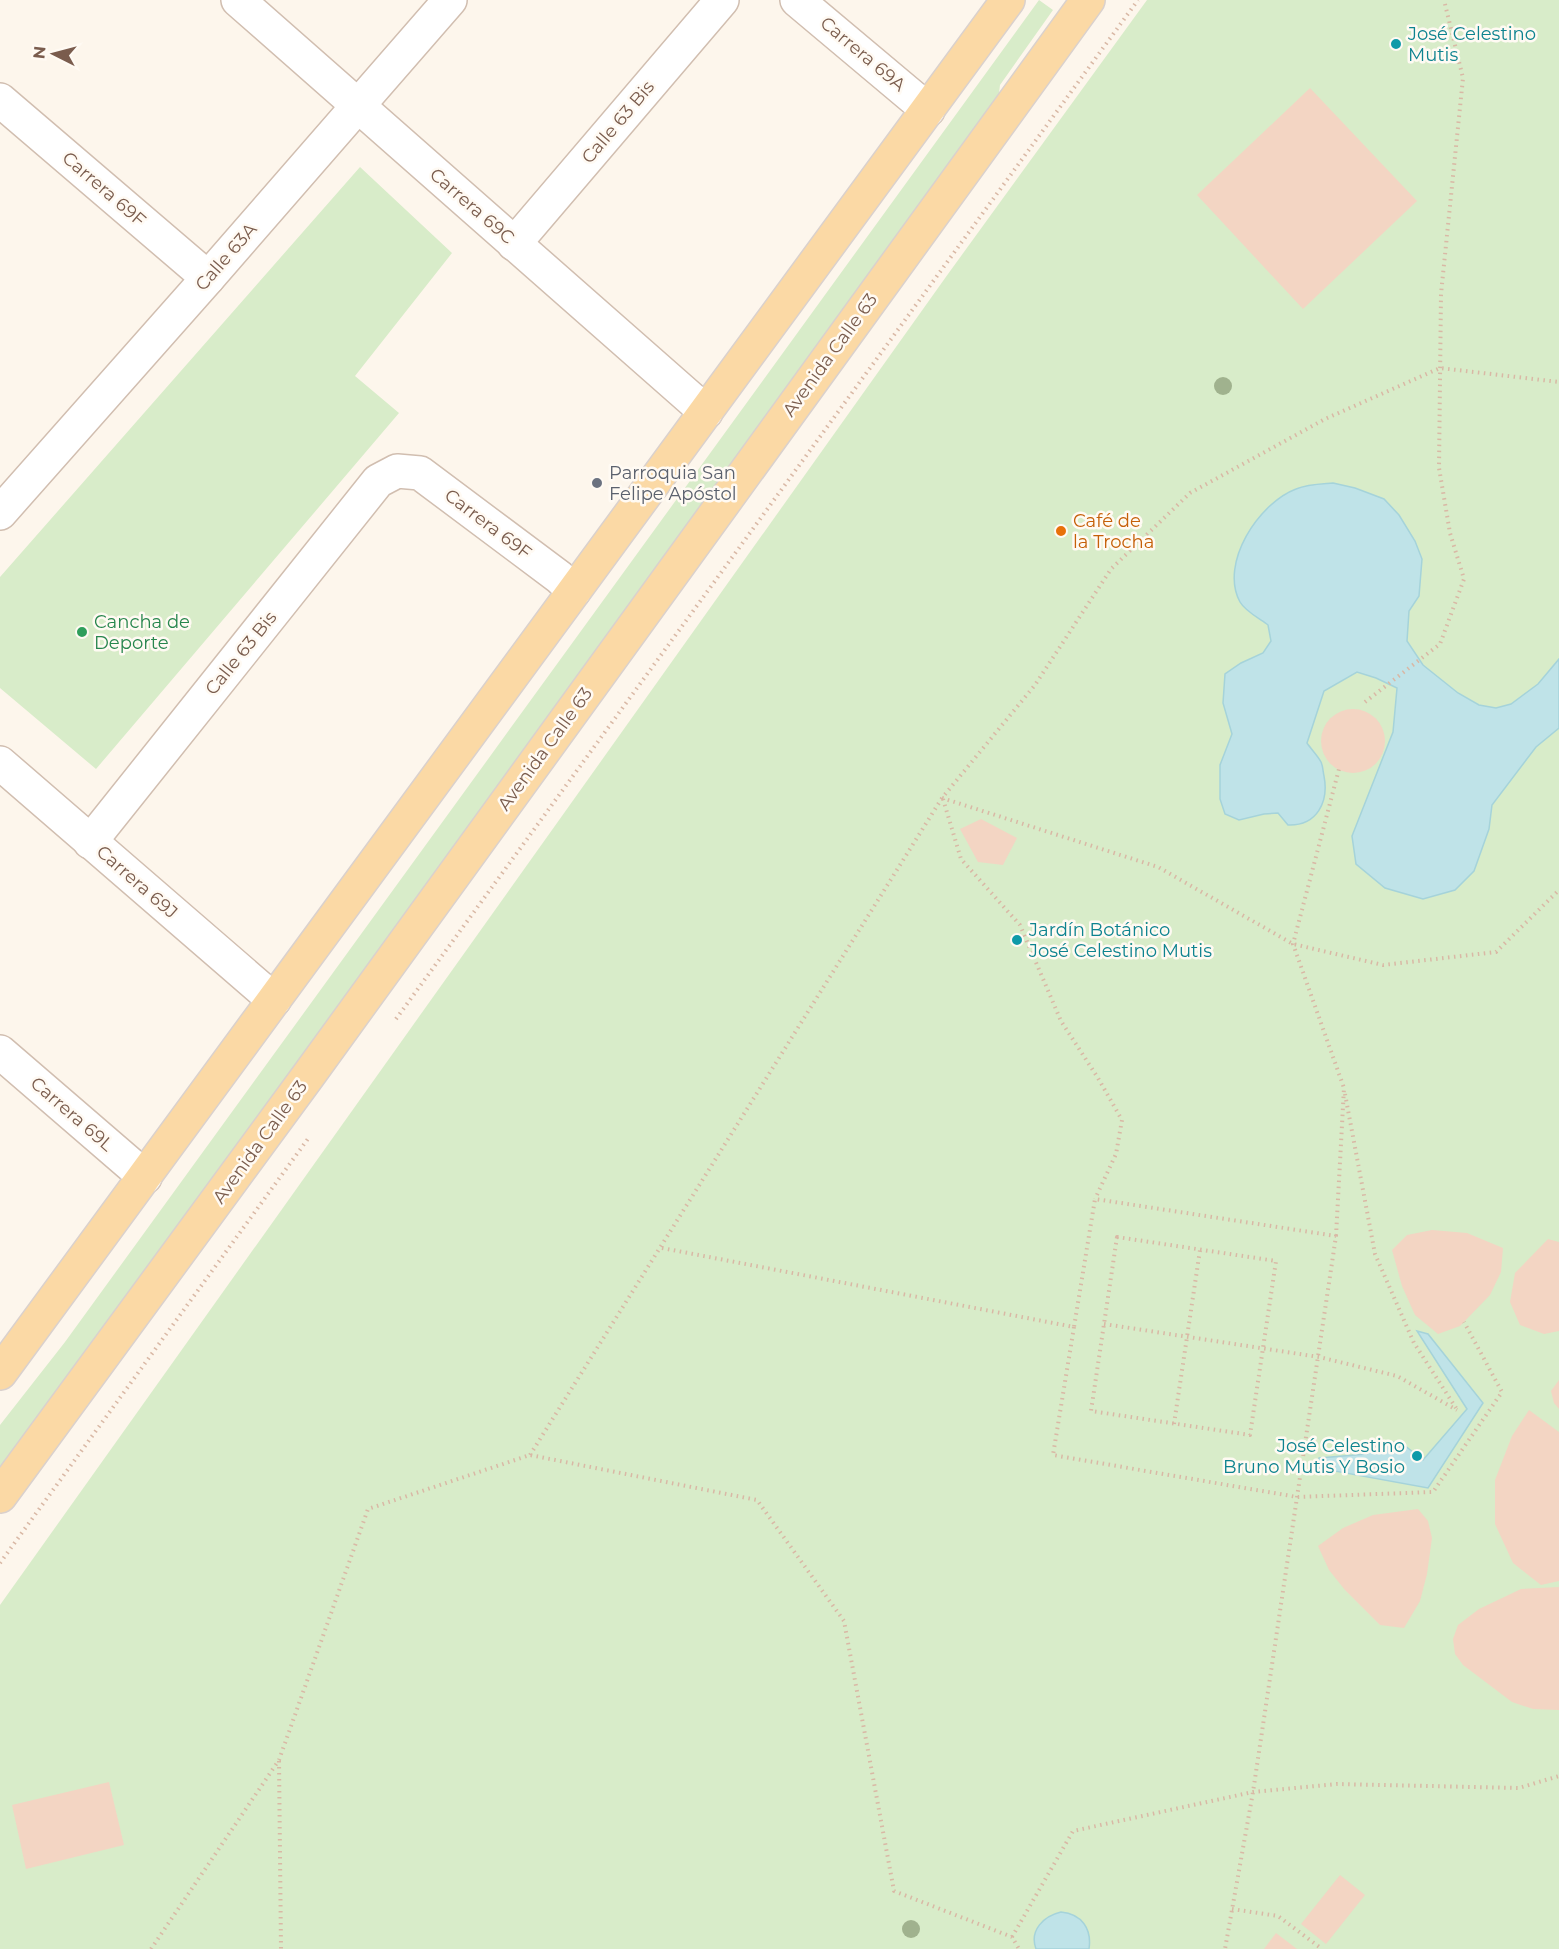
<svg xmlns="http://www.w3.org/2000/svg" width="1559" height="1949" viewBox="0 0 1559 1949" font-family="Montserrat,sans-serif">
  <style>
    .green { fill: #d8ecc9 }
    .water { fill: #bfe3e8; stroke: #a5d3da; stroke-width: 1.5 }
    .building { fill: #f3d5c3 }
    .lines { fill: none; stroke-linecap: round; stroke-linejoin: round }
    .minor-casing { stroke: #d1beb0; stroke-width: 36 }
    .major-casing { stroke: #dad1cd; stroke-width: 36 }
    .path { stroke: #d9b8a5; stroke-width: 4; stroke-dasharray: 1.5 4.5; stroke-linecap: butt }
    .minor { stroke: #fff; stroke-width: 33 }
    .major { stroke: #fbd9a5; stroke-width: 33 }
    .tree { fill: #a0b28e }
    .culture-dot { fill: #0f9aa8; stroke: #fffaf3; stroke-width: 2 }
    .worship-dot { fill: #6b7280; stroke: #fffaf3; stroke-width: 2 }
    .food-dot { fill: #e8710a; stroke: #fffaf3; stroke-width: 2 }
    .leisure-dot { fill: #2e9e5b; stroke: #fffaf3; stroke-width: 2 }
    .labels { text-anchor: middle; stroke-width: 5; stroke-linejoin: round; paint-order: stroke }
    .culture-label { font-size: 18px; fill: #0d838f; stroke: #fffaf3; text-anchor: start }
    .street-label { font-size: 18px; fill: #7a5c4d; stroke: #fffaf3 }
    .worship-label { font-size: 18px; fill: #5b616d; stroke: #fffaf3; text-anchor: start }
    .food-label { font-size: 18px; fill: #c56008; stroke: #fffaf3; text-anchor: start }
    .leisure-label { font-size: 18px; fill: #27864d; stroke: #fffaf3; text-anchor: start }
  </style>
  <rect width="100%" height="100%" fill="#fdf6ec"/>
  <g class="green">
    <path d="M1039,0L1053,10L1000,85L997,109L0,1469V1425L65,1342Z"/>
    <path d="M1147,0H1559V1949H0V1605L948,274Z"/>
    <path d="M360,167L452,253L355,376L399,413L96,769L0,688V577Z"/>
  </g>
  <g class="water">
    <path d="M1333,483L1355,488L1384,499L1399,515L1415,541L1422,559L1419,596L1409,611L1407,641L1423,665L1458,693L1479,705L1496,708L1511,704L1538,684L1559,659V728L1536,747L1492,805L1489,829L1474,871L1455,890L1423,899L1385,888L1356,864L1352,836L1393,732L1397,688L1376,678L1357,672L1324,691L1307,743C1311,749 1318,756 1321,762C1323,766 1323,772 1324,776C1329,802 1317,826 1288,825L1278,813L1264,814L1239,820L1225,814L1220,799V765L1232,734L1223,703L1225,674L1241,663L1263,653L1271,641L1268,625C1260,619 1245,611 1240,602C1219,563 1259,503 1296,489C1308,484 1321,484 1333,483Z"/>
    <path d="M1417,1331L1428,1334L1483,1403L1428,1488L1318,1468L1319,1458L1367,1454L1370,1447L1399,1441L1423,1460L1467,1409Z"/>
    <path d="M1061,1912C1082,1914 1092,1929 1089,1949H1036C1029,1930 1044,1916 1061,1912Z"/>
  </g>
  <g class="building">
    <path d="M1310,88L1417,201L1303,309L1197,195Z"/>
    <circle cx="1353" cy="741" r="32"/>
    <path d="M981,819L1017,838L1003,865L978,862L960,829Z"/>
    <path d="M1432,1230L1467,1233L1503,1248L1501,1272L1490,1295L1460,1326L1438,1334L1415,1315L1402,1286L1392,1250L1407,1235Z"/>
    <path d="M1548,1239L1559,1242V1331L1544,1334L1520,1325L1510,1302L1515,1273Z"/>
    <path d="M1559,1380V1409L1554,1403L1551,1391Z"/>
    <path d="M1529,1410L1559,1432V1581L1541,1585L1513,1563L1495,1524V1480L1512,1436Z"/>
    <path d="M1418,1509L1428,1521L1432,1538L1427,1574L1420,1601L1404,1628L1380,1625L1345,1590L1329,1570L1318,1546L1343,1528L1373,1515Z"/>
    <path d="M1559,1587V1710L1533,1709L1512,1702L1463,1665L1455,1654L1453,1639L1458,1625L1479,1609L1521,1589Z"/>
    <path d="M109,1782L124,1845L26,1869L12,1805Z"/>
    <path d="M1340,1875L1365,1895L1326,1944L1301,1924Z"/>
    <path d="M1276,1933L1297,1949H1264Z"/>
  </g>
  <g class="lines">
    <defs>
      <g id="minor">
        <path d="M238,0L706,412"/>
        <path d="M797,0L928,110"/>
        <path d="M0,100L208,278"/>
        <path d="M514,244L722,0"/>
        <path d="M0,513L208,278L450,0"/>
        <path d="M0,763L274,1000"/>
        <path d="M90,842L378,481L397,471L420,473L559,577L574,591"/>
        <path d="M0,1052L145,1177"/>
      </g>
      <g id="major">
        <path d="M0,1373L1008,0"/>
        <path d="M0,1496L308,1076L1088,0"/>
      </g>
    </defs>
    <use href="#minor" class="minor-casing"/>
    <use href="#major" class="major-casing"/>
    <g class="path">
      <path d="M1365,702L1440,644L1464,579L1450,533L1439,468L1441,294L1463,78L1444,0"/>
      <path d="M942,798L1158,867L1293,944L1383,965L1496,952L1559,890"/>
      <path d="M943,799L961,859L1020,925L1061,1021L1098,1078L1122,1120L1116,1154L1095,1199"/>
      <path d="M396,1019L1138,0"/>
      <path d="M1345,1094L1375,1254L1414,1343L1456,1408"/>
      <path d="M1336,1236L1344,1088L1293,944L1339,769"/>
      <path d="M1117,1237L1276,1261L1250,1435L1091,1411Z"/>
      <path d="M662,1248L1074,1327L1095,1199L1336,1236L1253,1792L1225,1949"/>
      <path d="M1104,1324L1319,1357L1397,1376L1457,1410"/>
      <path d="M1074,1327L1053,1455L1297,1497L1433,1492L1502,1392L1464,1322"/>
      <path d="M1174,1424L1200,1250"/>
      <path d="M530,1455L942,798L1035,685L1111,569L1190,493L1325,419L1440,368L1559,382"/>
      <path d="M0,1563L310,1136"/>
      <path d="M279,1761L281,1949"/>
      <path d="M1232,1909L1278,1916L1322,1949"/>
      <path d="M1012,1937L1073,1831L1253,1792L1337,1784L1519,1788L1559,1776"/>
      <path d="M151,1949L279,1760L368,1509L530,1455L757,1500L844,1621L894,1891L1012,1937L1019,1949"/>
    </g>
    <use href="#minor" class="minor"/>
    <use href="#major" class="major"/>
  </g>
  <g class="tree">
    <circle cx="1223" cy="386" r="9"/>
    <circle cx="911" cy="1929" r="9"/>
  </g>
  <g class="culture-dot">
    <circle cx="1396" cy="44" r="6"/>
    <circle cx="1017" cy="940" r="6"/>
    <circle cx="1417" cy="1456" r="6"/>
  </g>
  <circle class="worship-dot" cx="597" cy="483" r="6"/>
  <circle class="food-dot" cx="1061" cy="531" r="6"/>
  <circle class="leisure-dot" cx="82" cy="632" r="6"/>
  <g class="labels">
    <g class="culture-label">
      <text x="1408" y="40">José Celestino<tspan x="1408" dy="21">Mutis</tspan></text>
      <text x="1029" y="936">Jardín Botánico<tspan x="1029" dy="21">José Celestino Mutis</tspan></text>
      <text x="1405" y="1452" text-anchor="end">José Celestino<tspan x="1405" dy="21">Bruno Mutis Y Bosio</tspan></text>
    </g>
    <g class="street-label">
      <text transform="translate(863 54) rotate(40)" y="6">Carrera 69A</text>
      <text transform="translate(618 122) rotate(-50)" y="6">Calle 63 Bis</text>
      <text transform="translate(104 189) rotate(41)" y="6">Carrera 69F</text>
      <text transform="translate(472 206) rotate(41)" y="6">Carrera 69C</text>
      <text transform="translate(226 257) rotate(-49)" y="6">Calle 63A</text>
      <text transform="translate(830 355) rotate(-54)" y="6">Avenida Calle 63</text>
      <text transform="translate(488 524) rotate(37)" y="6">Carrera 69F</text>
      <text transform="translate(241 653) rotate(-51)" y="6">Calle 63 Bis</text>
      <text transform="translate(545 749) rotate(-54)" y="6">Avenida Calle 63</text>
      <text transform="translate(137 882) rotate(41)" y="6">Carrera 69J</text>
      <text transform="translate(72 1114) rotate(41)" y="6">Carrera 69L</text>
      <text transform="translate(260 1142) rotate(-54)" y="6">Avenida Calle 63</text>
    </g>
    <g class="worship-label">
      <text x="609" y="479">Parroquia San<tspan x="609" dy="21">Felipe Apóstol</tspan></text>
    </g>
    <g class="food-label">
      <text x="1073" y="527">Café de<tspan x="1073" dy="21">la Trocha</tspan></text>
    </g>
    <g class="leisure-label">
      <text x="94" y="628">Cancha de<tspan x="94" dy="21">Deporte</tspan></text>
    </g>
  </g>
  <g transform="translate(54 54) rotate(276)" stroke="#fffaf3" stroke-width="4.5" paint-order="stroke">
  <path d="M0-4.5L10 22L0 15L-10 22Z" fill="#7a5c4d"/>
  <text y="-9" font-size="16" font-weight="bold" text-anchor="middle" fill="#7a5c4d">N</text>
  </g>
</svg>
